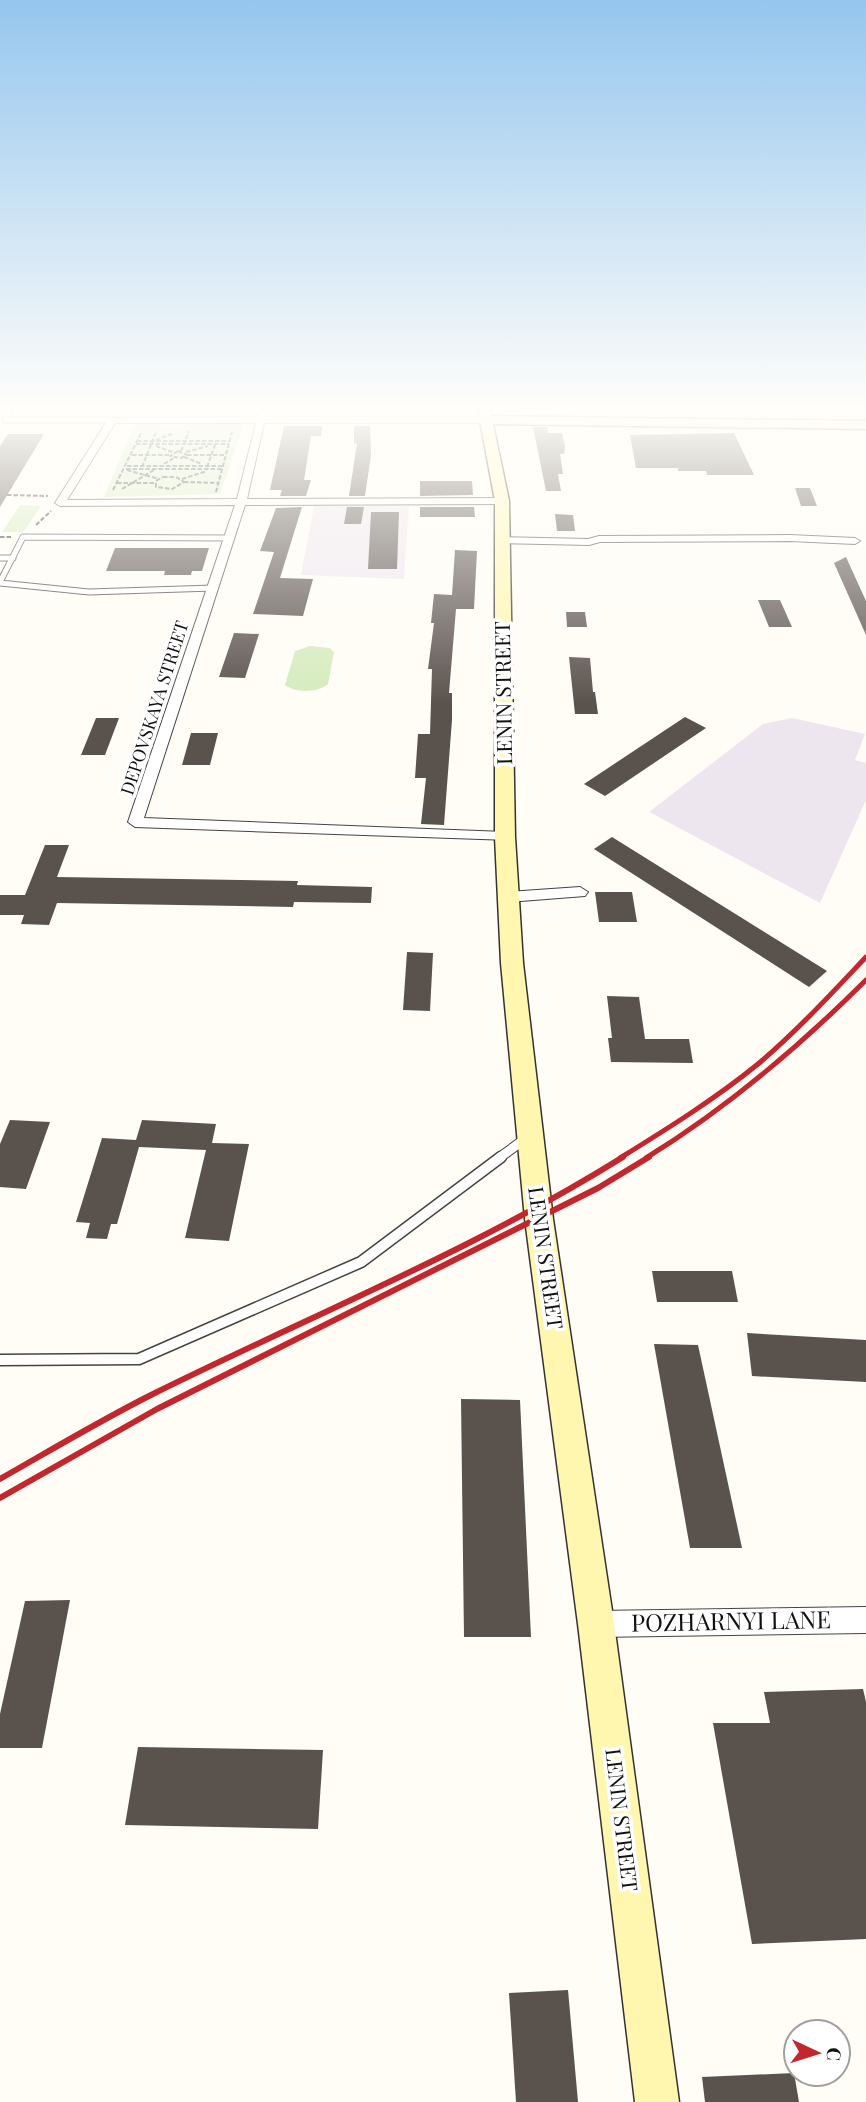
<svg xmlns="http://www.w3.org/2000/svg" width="866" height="2102" viewBox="0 0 866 2102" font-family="'Playfair Display',serif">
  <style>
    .industrial { fill: #eee6ef }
    .green { fill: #d5ebbd }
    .building { fill: #5a524d }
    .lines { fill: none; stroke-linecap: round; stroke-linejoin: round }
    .lane-far2-casing { stroke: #444; stroke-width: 7 }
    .lane-far1-casing { stroke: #444; stroke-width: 11 }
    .lane-casing { stroke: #444; stroke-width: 13 }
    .street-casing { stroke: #444; stroke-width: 2 }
    .secondary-casing { stroke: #333; stroke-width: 3 }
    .path { stroke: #333; stroke-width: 2; stroke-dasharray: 4.5 2; stroke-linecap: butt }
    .lane-far2 { stroke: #fff; stroke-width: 5 }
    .lane-far1 { stroke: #fff; stroke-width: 9 }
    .lane { stroke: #fff; stroke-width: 10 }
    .street { fill: #fff; fill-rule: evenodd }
    .secondary { fill: #fff6b0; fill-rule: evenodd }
    .rail-far1 { stroke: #c4262e; stroke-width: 5 }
    .rail { stroke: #c4262e; stroke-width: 6 }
    .labels { text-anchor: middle; stroke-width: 7; stroke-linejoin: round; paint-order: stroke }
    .far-street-label { font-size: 18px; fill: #111; stroke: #fff }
    .street-label { font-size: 21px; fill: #111; stroke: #fff }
    .near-street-label { font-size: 24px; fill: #111; stroke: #fff }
  </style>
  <rect width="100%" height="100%" fill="#fffdf5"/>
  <g class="industrial">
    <path d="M314,506H409L404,579L301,575Z"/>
    <path d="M792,718L865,734L855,760L866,763V800L820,903L649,812L763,724Z"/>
  </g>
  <g class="green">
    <path d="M163,421V425L244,423L220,494L104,497L135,423Z"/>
    <path d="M20,505L41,506L23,532H2Z"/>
    <path d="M310,646L330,648L334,652L328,684C318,693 295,693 285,685L295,651Z"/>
  </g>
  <g class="building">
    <path d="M284,426H322L321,436H311L304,480H311L306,496H280L282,490H270Z"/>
    <path d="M354,426H370L371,455L365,496H349L357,443L354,444Z"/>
    <path d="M533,427H547L548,433H562L565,446L564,454H560L563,474H558L561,491H546Z"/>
    <path d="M734,433L754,475H707L706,471H678V468H636L630,435Z"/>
    <path d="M8,434H44L0,507V446Z"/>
    <path d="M420,481H472L473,495L420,496Z"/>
    <path d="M795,488H810L817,506H801Z"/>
    <path d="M302,507L280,578L313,579L303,616L253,614L274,552L260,551L276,508Z"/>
    <path d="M347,507H364L361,524H344Z"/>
    <path d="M420,507H474L475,517H420Z"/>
    <path d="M371,512H399L397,569H368Z"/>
    <path d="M555,514L573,515L575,531H557Z"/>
    <path d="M115,548H209L202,571H192L191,575H164L165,571H106Z"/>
    <path d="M455,550L477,551L474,609H456L449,693H452V720L444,825L421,824L426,778H415L418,734H430L432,669H428L434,623H431L434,594L452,595Z"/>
    <path d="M846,557L866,601V635L834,563Z"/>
    <path d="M758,600H780L792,627H769Z"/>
    <path d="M566,612H585L587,627H567Z"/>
    <path d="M234,633L259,634L245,678L219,677Z"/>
    <path d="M569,657L590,658L593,692H595L598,714H575Z"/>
    <path d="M685,717L706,728L605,796L584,784Z"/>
    <path d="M96,718H119L105,755H81Z"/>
    <path d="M191,733H218L210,765H182Z"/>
    <path d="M612,837L827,971L809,987L594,849Z"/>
    <path d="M45,845H69L57,877L298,881L297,885L372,887L371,903L294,902L293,907L57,903L49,925L21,924L24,915H0V895H25Z"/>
    <path d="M595,892H632L637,922H599Z"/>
    <path d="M407,952L433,953L430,1011L403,1010Z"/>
    <path d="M607,996L639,997L645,1039H689L693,1063L611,1062L608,1038H612Z"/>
    <path d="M10,1120L50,1122L26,1189L0,1187V1144Z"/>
    <path d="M142,1120L216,1124L212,1143L249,1144L229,1241L185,1238L206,1150L139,1147L117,1224H111L107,1239L86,1238L90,1223L76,1222L102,1138L136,1140Z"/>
    <path d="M652,1271H732L738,1302H657Z"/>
    <path d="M747,1333L866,1340V1382L752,1376Z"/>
    <path d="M654,1344L698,1345L742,1548H690Z"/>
    <path d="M461,1399L520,1400L531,1637H464Z"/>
    <path d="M70,1600L42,1748H0V1714L25,1601Z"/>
    <path d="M863,1689L866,1702V1939L752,1944L713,1723H770L764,1692Z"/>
    <path d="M138,1747L323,1750L318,1829L125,1825Z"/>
    <path d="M568,1990L578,2102H516L509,1993Z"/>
    <path d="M794,2073L799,2102H705L702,2077Z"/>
  </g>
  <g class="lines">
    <defs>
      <g id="lane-far2">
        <path d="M11,410L5,420H112"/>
        <path d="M0,558H13"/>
        <path d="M0,582L23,537L229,538"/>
        <path d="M0,583L89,592L213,588"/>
      </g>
      <path id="lane-far1" d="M499,1158L525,1139"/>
      <path id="lane" d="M0,1360L139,1359L361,1262L501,1157"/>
      <g id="street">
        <path d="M259,410H267L266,417H485L489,420L485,423H264L247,499L502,498L507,501L502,504L245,505L144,818L505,832L512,837L510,840L135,827L128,822L235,505L60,506L55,503L109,418L257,417ZM115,423H256L237,499L67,500Z"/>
        <path d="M790,535L855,538L860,541L855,544L790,541L600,542L589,545L502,543L497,540L502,537L588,539L599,536Z"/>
        <path d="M580,887L588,892L585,896L508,902L500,897L508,892Z"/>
        <path d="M866,1607V1633L596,1637L587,1633L583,1624L587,1615L596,1611Z"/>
      </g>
      <path id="secondary" d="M478,410H490L491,416L866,421V429L493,424L509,501L515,837L523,963L553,1219L614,1624L679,2102H635L578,1624L525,1219L501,963L495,837V501Z"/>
    </defs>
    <use href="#lane-far2" class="lane-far2-casing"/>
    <use href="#lane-far1" class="lane-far1-casing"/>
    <use href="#lane" class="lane-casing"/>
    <use href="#street" class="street-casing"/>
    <use href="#secondary" class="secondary-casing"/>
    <g class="path">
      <path d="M156,440L172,434"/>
      <path d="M137,441H230"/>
      <path d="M136,444H229"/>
      <path d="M156,446L172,452"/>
      <path d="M178,451L187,455L181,458L170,456Z"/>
      <path d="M181,451L189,431"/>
      <path d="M186,452L208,446"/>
      <path d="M132,455H171"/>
      <path d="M187,455H226"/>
      <path d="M184,457L202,464"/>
      <path d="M164,464L174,458"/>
      <path d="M127,466H223"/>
      <path d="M142,467L156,432"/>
      <path d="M207,467L215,445"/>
      <path d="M126,469H222"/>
      <path d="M127,470L159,479"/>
      <path d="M163,477H176L184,482L172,489L156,487V481Z"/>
      <path d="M182,479L207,471"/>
      <path d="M184,482L219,483"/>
      <path d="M117,483H154"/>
      <path d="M122,489L154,470"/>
      <path d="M113,490L141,433"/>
      <path d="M216,492L232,432"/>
      <path d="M7,495L48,496"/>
      <path d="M36,525L51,511"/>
      <path d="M0,537H12"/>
    </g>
    <use href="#lane-far2" class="lane-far2"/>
    <use href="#lane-far1" class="lane-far1"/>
    <use href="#lane" class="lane"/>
    <use href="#street" class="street"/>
    <use href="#secondary" class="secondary"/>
    <g class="rail-far1">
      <path d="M620,1158C667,1129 715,1099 758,1064C797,1031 831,994 866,957"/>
      <path d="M646,1158C727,1108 799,1047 866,980"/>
    </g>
    <g class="rail">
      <path d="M0,1479C51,1450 101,1420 153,1394C310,1316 474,1250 623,1157"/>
      <path d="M0,1498L157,1409L598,1188L649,1157"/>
    </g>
  </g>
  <linearGradient id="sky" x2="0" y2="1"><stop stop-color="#95c6ee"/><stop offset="0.58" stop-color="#fffefa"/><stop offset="1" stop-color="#fffefa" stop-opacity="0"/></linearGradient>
  <rect width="866" height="704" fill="url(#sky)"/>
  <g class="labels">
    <g class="far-street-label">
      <text transform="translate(155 708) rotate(-72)" y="6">DEPOVSKAYA STREET</text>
    </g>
    <g class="street-label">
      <text transform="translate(504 693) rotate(-91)" y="7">LENIN STREET</text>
      <text transform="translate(545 1258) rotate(82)" y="7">LENIN STREET</text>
      <text transform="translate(621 1820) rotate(83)" y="7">LENIN STREET</text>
    </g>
    <g class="near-street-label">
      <text transform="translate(731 1622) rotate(-1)" y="8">POZHARNYI LANE</text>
    </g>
  </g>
  <g transform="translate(817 2053) rotate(94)"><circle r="33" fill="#ffffff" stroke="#a0a0a0" stroke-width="2"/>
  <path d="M0-5L12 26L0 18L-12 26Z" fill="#c4262e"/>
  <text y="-10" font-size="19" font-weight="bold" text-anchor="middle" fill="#111111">С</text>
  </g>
</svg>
